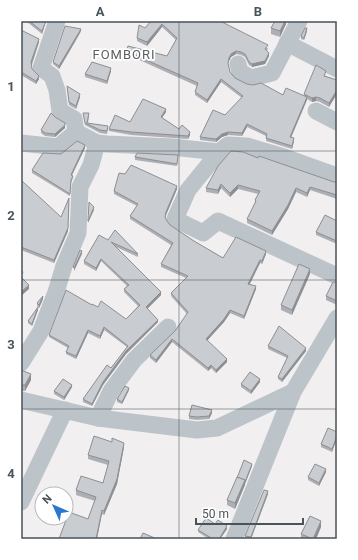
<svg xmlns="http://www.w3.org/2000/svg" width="358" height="560" viewBox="0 0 358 560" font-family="Roboto,sans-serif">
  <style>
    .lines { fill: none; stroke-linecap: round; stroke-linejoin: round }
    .minor { stroke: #bcc4ca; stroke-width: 17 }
    .wall { fill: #adafb4 }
    .shaded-wall { fill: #8d8f92 }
    .building { fill: #c9ccd1; stroke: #8d8f92 }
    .grid { fill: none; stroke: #49535a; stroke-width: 1; stroke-opacity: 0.55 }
    .labels { text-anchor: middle; stroke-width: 3.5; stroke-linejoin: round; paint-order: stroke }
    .quarter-label { font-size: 13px; letter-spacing: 1px; fill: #5c6063; stroke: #fff }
    .neatline { fill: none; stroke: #49535a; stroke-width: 1.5 }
    .grid-label { font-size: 13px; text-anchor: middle; font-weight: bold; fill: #49535a }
  </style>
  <rect width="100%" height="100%" fill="#f1efef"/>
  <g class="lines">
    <g class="minor">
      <path d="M57,21L41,68L52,76L57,90L60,111L74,119L76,132"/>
      <path d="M287,43L337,69"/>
      <path d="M238,64L240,72L251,78L272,73L299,21"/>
      <path d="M316,111L337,122"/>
      <path d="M21,143L58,147L76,132L97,143L107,144L172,147L219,152L228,145L247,146L284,157L337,176"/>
      <path d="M219,152L188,190L175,219L203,233L218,221L337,276"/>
      <path d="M21,363L41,331L56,292L64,266L78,233L80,187L91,165L97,143"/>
      <path d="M21,400L98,418L197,430L217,428L293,392"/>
      <path d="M98,418L111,391L134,360L168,327"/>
      <path d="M21,502L65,410"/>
      <path d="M234,539L293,392L337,318"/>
    </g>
  </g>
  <g class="wall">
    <path d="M26,21H46L42,34Z"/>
    <path d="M151,21L268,48L267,51L269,56L265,64L252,67L249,65L245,57L241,55L236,54L231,57L229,61L228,64L230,72L235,78L247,84L283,95L304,96V94L326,74L325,76L337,80L329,107L320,102L316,101L312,102L307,99L291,137L294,141L292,149L266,141V136L247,127L242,136L228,135L222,137L216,142L200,140V137L225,115L242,98L221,82L207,103L195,95V92L197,86L126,54V51L167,56L176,40L162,27L147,46L137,41V38Z"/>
    <path d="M286,21V24L280,37L271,34V28Z"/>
    <path d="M21,30L39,42L32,65V69L39,79L36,84L21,75Z"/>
    <path d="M81,31L75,42L59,69L53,64V62Z"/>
    <path d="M307,31L304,40L301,39V36Z"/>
    <path d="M111,71L107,84L85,77V74Z"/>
    <path d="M67,86L80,97L76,109L69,105Z"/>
    <path d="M166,112L162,118L179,129L190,135L188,139L131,135L109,131V129L130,122Z"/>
    <path d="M83,113L89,116L88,124L108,129L107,134L100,133L85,125Z"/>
    <path d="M65,128L55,137L45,136L41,133V130Z"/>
    <path d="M85,148L72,175L73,178L71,183L70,196L32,173V170L61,154Z"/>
    <path d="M135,157L178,158L177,166L135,160Z"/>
    <path d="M258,158L334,182H337V199L310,190L307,197L296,192L288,209L272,235L247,223V219L255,203V200L258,194L238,189L230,197L221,188L218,194L206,192V188Z"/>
    <path d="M21,180L68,231L54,263L21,250Z"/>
    <path d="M177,189L166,215L165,218L167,221L170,225L194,241L223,258L266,254L262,264L260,263L250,284L256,289L244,319L230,313L224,322L207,340L227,362L216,373L211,368L208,371L172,342L156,363L150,358V355L175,331L187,314L171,296V293L186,278L161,267V264L171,245L130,219V216L137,206L114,194V191Z"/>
    <path d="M337,221V244L316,235V232Z"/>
    <path d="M108,240L138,254V257L116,247L161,295L147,309L158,322L126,354L103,385L92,406L83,402V399L111,368L127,347L104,330L100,339L88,333L76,359L66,354V352L68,348L49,337V335L92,305L126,319L138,306L124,292V289L127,286L101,261L96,271L84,264V261Z"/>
    <path d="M310,274L292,315L281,310V305Z"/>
    <path d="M337,282V305L326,300V296Z"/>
    <path d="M43,299L39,308L37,306V303Z"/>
    <path d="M38,310L32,326L28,323V321Z"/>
    <path d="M268,346L306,351L282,382L278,379V377L287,358L268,349Z"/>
    <path d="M21,370L31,380L25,391H21Z"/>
    <path d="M260,382L251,394L241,387V384Z"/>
    <path d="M72,387L64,400L54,394V391Z"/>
    <path d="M129,390L122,404L117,402V399Z"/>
    <path d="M212,413L209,419L197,420L189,419V416Z"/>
    <path d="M337,432L332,452L321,447V444Z"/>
    <path d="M124,447L117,484L104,515L102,514L88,519L95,501L76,495V490L103,483L108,465L88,459V455Z"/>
    <path d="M252,466L235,509L227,505V500Z"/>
    <path d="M326,472L319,486L308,480V477Z"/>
    <path d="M268,494L251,539L245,538V536Z"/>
    <path d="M215,524L227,529L220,539H209L198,532V530Z"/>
    <path d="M321,527L316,539H301V534Z"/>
  </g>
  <g class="shaded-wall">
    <path d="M46,21L42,34V31Z"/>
    <path d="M285,21H286V24L280,37V31Z"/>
    <path d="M162,24V27L147,46V42Z"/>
    <path d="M307,28V31L304,40V38Z"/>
    <path d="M81,29V31L59,69V66Z"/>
    <path d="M39,39V42L31,65V62Z"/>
    <path d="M236,51V54L231,57L229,61V58L231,54Z"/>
    <path d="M269,53V56L265,64L252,67V64Z"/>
    <path d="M111,68V71L107,84V81Z"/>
    <path d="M39,76V79L36,84V81Z"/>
    <path d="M221,79V82L207,103V100Z"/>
    <path d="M337,90V94L329,107V103Z"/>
    <path d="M80,94V97L76,109V106Z"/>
    <path d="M307,97V100L290,140V137Z"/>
    <path d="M316,97V101L312,102V98Z"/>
    <path d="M166,109V112L161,119V117Z"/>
    <path d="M247,124V127L242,136V133Z"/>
    <path d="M65,125V128L55,137V134Z"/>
    <path d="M190,132V135L188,139V136Z"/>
    <path d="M228,132V135L222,137L216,142V139L222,134Z"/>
    <path d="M294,138V141L292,149V146Z"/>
    <path d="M85,145V148L71,177V175Z"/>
    <path d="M221,184V188L218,194V190Z"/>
    <path d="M238,185V189L230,197V193Z"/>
    <path d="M177,186V189L166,215L165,220L166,212Z"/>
    <path d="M310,187V190L307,197V193Z"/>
    <path d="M296,188V192L288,209L272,235V231Z"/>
    <path d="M69,198L68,231L54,263V260Z"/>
    <path d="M94,207V210L88,223V221Z"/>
    <path d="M82,251V254L74,271V268Z"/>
    <path d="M266,251V254L262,264V261Z"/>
    <path d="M101,259V261L96,271V268Z"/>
    <path d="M260,260V263L248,287V284Z"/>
    <path d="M310,269V274L292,315V310Z"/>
    <path d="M29,285V289L21,296V292Z"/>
    <path d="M256,286V289L244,319V316Z"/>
    <path d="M161,292V295L146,310V307Z"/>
    <path d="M43,296V299L39,308V305Z"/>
    <path d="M38,307V310L32,326V324Z"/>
    <path d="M230,310V313L224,322L206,342V339Z"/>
    <path d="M158,320V322L126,354L103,385L92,406V404L103,382L126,351Z"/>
    <path d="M104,327V330L100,339V336Z"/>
    <path d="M88,330V333L76,359V356Z"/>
    <path d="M172,339V342L156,363V360Z"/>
    <path d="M306,348V351L282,382V379Z"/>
    <path d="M227,359V362L216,373V370Z"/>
    <path d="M211,365V368L208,371V368Z"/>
    <path d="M31,374V380L25,391V385Z"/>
    <path d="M260,379V382L251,394V391Z"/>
    <path d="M72,385V387L64,400V397Z"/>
    <path d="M129,388V390L122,404V402Z"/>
    <path d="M212,410V413L209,419V416Z"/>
    <path d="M337,436V439L332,452V449Z"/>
    <path d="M124,443V447L117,484L104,515V511Z"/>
    <path d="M252,464V466L245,484V482Z"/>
    <path d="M326,469V472L319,486V483Z"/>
    <path d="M245,480V485L235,509V503Z"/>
    <path d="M268,491V494L251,539V537Z"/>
    <path d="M102,510V514L97,539H96Z"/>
    <path d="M321,521V527L316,539H313Z"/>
    <path d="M227,526V529L220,539H219Z"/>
  </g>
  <g class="building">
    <path d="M29,21H46L42,31Z"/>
    <path d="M151,21H220L268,45L265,49L269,53L265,61L252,64L249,62L245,54L241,52L236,51L231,54L229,58L228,63L230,72L235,78L247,84L253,85L261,83L283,95L286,88L307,97L290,137L294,138L292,146L266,138L267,134L247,124L242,133L228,132L222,134L216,139L200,137L213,110L225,115L243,96L221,79L207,100L195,92L198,83L126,51L128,46L167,56L177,38L162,24L147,42L137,38L139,25L145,28Z"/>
    <path d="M275,21H285L280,31L271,28Z"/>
    <path d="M65,26L81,29L59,66L53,62Z"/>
    <path d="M305,28H307L304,38L301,36Z"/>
    <path d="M21,30L39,39L31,62L32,69L39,76L36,81L21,72Z"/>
    <path d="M92,62L111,68L107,81L85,74Z"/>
    <path d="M316,65L326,71L324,76L337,80V90L329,103L320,98L316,97L312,98L304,94Z"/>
    <path d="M67,86L80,94L76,106L69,102Z"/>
    <path d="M143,99L166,109L161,117L179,129L182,125L190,132L188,136L131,132L109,129L115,115L130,122Z"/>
    <path d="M51,113L55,117L65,123V125L55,134L45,133L41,130Z"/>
    <path d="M83,113H89L87,123L108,126L107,131L100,130L85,123Z"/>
    <path d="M77,141L85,145L71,175L73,176L71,180L70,194L32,170L43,153L61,154Z"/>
    <path d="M231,151L243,152L258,158L259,156L334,182H337V195L310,187L307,193L296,188L288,205L272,231L247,219L256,201L255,200L260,191L238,185L230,193L221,184L218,190L206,188L218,166Z"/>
    <path d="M137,153L178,155L177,164L135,157Z"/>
    <path d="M131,165L177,186L166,212L165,217L167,221L170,225L194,241L223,258L236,237L266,251L262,261L260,260L248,284L256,286L244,316L230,310L224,319L206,339L227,359L216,370L211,365L208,368L172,339L156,360L150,355L175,331L188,312L171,293L188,276L161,264L173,243L130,216L138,204L114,191L119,173L125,174Z"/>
    <path d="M21,180L61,217L69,198L68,228L54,260L21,247Z"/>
    <path d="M89,202L94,207L88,221Z"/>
    <path d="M325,215L337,221V241L316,232Z"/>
    <path d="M115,230L138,254L111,242L161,292L146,307L158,320L126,351L103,382L92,404L83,399L107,365L111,368L128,346L104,327L100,336L88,330L76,356L66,352L69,346L49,335L66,290L92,305V304L98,307L101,301L126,319L140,305L124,289L129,285L101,259L96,268L84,261L99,235L108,240Z"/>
    <path d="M80,250L82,251L74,268L73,267Z"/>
    <path d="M299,264L310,269L292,310L281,305Z"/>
    <path d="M21,270L23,272L21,276Z"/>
    <path d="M21,277L29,285L21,292Z"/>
    <path d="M333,282H337V301L326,296Z"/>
    <path d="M43,296L39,305L37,303Z"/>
    <path d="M38,307L32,324L28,321Z"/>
    <path d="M279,326L306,348L282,379L278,377L288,356L268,346Z"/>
    <path d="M21,370L31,374L25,385H21Z"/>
    <path d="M250,372L260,379L251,391L241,384Z"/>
    <path d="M63,379L72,385L64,397L54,391Z"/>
    <path d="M125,386L129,388L122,402L117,399Z"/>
    <path d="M192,405L212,410L209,416L197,417L189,416Z"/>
    <path d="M328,428L337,432V436L332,449L321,444Z"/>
    <path d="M94,436L112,442V438L124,443L117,479L104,511L102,510L96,539H59L69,512L88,519L96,497L76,490L81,476L103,483L109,461L88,455Z"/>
    <path d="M244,460L252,464L245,482V480L237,477V478Z"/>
    <path d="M315,464L326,469L319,483L308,477Z"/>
    <path d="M237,477L245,480L235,503L227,500Z"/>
    <path d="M264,490L268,491L251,537L245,536Z"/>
    <path d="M310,516L321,521L313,539L301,534Z"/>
    <path d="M206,518L215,524L218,520L227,526L219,539H213L198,530Z"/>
    <path d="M143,533L157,539H140Z"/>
  </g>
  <path class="grid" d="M179,21V539M21,151H337M21,280H337M21,409H337"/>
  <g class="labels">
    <g class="quarter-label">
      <text x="124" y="59">FOMBORI</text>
    </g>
  </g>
  <rect width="358" height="560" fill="none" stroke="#ffffff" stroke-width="44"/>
  <g transform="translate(54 506) rotate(315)"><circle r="19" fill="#ffffff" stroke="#b6babd"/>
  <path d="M0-3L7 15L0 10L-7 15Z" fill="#2b77cf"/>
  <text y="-6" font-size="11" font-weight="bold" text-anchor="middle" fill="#49535a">N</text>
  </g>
  <path d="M196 518v6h107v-6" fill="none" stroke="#49535a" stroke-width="2"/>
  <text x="202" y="518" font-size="12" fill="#49535a" stroke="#ffffff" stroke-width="3" paint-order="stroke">50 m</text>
  <rect x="22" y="22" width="314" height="516" class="neatline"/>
  <g class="grid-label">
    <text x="100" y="16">A</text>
    <text x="258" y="16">B</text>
    <text x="11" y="91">1</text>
    <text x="11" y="220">2</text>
    <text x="11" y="349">3</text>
    <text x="11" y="478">4</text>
  </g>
</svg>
